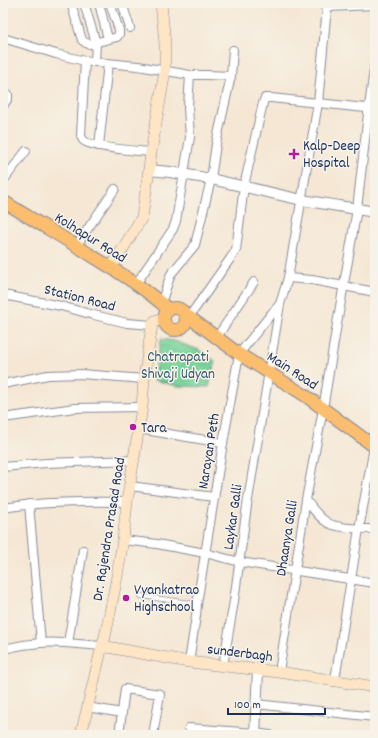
<svg xmlns="http://www.w3.org/2000/svg" width="378" height="738" viewBox="0 0 378 738" font-family="Dekko,sans-serif">
  <style>
    .park { fill: url(#park-crowns); stroke: #4a817c }
    .lines { fill: none; stroke-linecap: round; stroke-linejoin: round }
    .service-casing { stroke: #888b99; stroke-width: 5.5 }
    .minor-casing { stroke: #888b99; stroke-width: 10 }
    .tertiary-casing { stroke: #888b99; stroke-width: 12 }
    .secondary-casing { stroke: #888b99; stroke-width: 12 }
    .primary-casing { stroke: #888b99; stroke-width: 14 }
    .service { stroke: #fff; stroke-width: 4 }
    .minor { stroke: #fff; stroke-width: 8 }
    .tertiary { stroke: #fff; stroke-width: 10 }
    .secondary { stroke: #fde5c5; stroke-width: 11 }
    .primary { stroke: #fbbd6e; stroke-width: 12 }
    .poi-dot { fill: #b5179e; stroke: #f7f3e8; stroke-width: 1.5 }
    .labels { text-anchor: middle; stroke-width: 3; stroke-linejoin: round; paint-order: stroke }
    .poi-label { font-size: 15px; fill: #1b2f5e; stroke: #f7f3e8; text-anchor: start }
    .street-label { font-size: 15px; fill: #1b2f5e; stroke: #f7f3e8 }
    .park-label { font-size: 15px; fill: #32586d; stroke: #f7f3e8 }
  </style>
  <defs>
    <pattern id="park-crowns" width="20" height="18" patternUnits="userSpaceOnUse"><rect width="20" height="18" fill="#79d39a"/><path d="M2 6a3 3 0 1 1 6 0M12 15a3 3 0 1 1 6 0" fill="none" stroke="#68b587"/></pattern>
  </defs>
  <rect width="100%" height="100%" fill="#f7f3e8"/>
  <filter id="ink" filterUnits="userSpaceOnUse"><feTurbulence type="fractalNoise" baseFrequency=".025" numOctaves="2"/><feDisplacementMap in="SourceGraphic" scale="8" xChannelSelector="R" yChannelSelector="G"/><feConvolveMatrix kernelMatrix="1 2 1 2 8 2 1 2 1" color-interpolation-filters="sRGB"/></filter>
  <filter id="wash" filterUnits="userSpaceOnUse"><feTurbulence type="fractalNoise" baseFrequency=".012" numOctaves="4" result="noise"/><feDisplacementMap in="SourceGraphic" scale="16" xChannelSelector="R" yChannelSelector="G"/><feGaussianBlur stdDeviation="0.9" result="paint"/><feColorMatrix in="noise" values="0 0 0 0 0 0 0 0 0 0 0 0 0 0 0 0 0 1.4 0 .05"/><feComposite in="paint" operator="in"/></filter>
  <g filter="url(#wash)">
    <rect width="100%" height="100%" fill="#f5e7d4"/>
    <path class="park" d="M161,339L174,341L199,350L215,361L209,387L178,386L153,380Z"/>
  </g>
  <g filter="url(#ink)">
    <g class="lines">
      <defs>
        <path id="service" d="M141,596L197,604"/>
        <g id="minor">
          <path d="M71,3L82,40L86,43L90,44L117,37L119,34V30L110,3"/>
          <path d="M84,3L96,43L95,62"/>
          <path d="M99,3L108,39"/>
          <path d="M122,3L130,28"/>
          <path d="M327,7L375,5"/>
          <path d="M3,38L56,54L85,61L138,66L190,75H207L231,76L216,144L211,179L195,245L171,274L161,303"/>
          <path d="M85,61L81,135C81,136 83,140 83,140C90,148 139,151 151,152"/>
          <path d="M231,76L233,50"/>
          <path d="M3,91L8,94V98L3,106"/>
          <path d="M99,146L108,63"/>
          <path d="M3,181L26,151"/>
          <path d="M76,246L115,189"/>
          <path d="M288,278L312,280L375,292"/>
          <path d="M136,284L173,229L176,221L190,137L188,107L190,75"/>
          <path d="M3,295L61,306L90,314L127,323L152,325"/>
          <path d="M189,317L230,259L236,250L244,186L263,103L265,98H271L375,109"/>
          <path d="M217,337L254,282"/>
          <path d="M3,384L48,375L81,374L144,379"/>
          <path d="M3,418L75,408L142,407"/>
          <path d="M139,429L223,443"/>
          <path d="M3,467L46,463L134,460"/>
          <path d="M130,486L214,497"/>
          <path d="M306,500C312,508 319,518 328,523C339,529 363,529 375,529"/>
          <path d="M29,504L41,643"/>
          <path d="M3,508C44,501 86,501 127,502"/>
          <path d="M123,540L157,544L205,553L240,562L375,583"/>
          <path d="M68,643L83,550"/>
          <path d="M3,649C15,646 27,644 40,643C60,641 81,645 102,646"/>
          <path d="M189,662L196,616L197,604L223,443L239,354L272,313L280,304"/>
          <path d="M223,666L234,601L247,506L280,304L288,278L318,103L327,7L320,3"/>
          <path d="M279,672L306,500L323,409L337,324L357,209L368,114L375,63"/>
          <path d="M335,680L359,529L375,442"/>
          <path d="M256,704L375,717"/>
          <path d="M87,707L122,713"/>
          <path d="M189,728L255,733L270,735"/>
          <path d="M119,735L125,689L160,694L153,735"/>
        </g>
        <g id="tertiary">
          <path d="M149,170L170,172L211,179L302,200L375,212"/>
          <path d="M255,735L258,670"/>
        </g>
        <g id="secondary">
          <path d="M111,268L136,227L142,217L149,170L151,152L165,71V44L161,3"/>
          <path d="M102,646L189,662L279,672L375,687"/>
          <path d="M81,735L102,646L105,637L116,582L123,540L127,502L142,407L144,379L152,325L155,321L164,318"/>
        </g>
        <g id="primary">
          <path d="M3,201C33,220 64,238 94,257C120,273 146,289 169,310"/>
          <circle cx="175" cy="319" r="11"/>
          <path d="M185,316L189,317L239,354L306,396L375,447"/>
        </g>
      </defs>
      <use href="#service" class="service-casing"/>
      <use href="#minor" class="minor-casing"/>
      <use href="#tertiary" class="tertiary-casing"/>
      <use href="#secondary" class="secondary-casing"/>
      <use href="#primary" class="primary-casing"/>
      <use href="#service" class="service"/>
      <use href="#minor" class="minor"/>
      <use href="#tertiary" class="tertiary"/>
      <use href="#secondary" class="secondary"/>
      <use href="#primary" class="primary"/>
    </g>
  </g>
  <g class="poi-dot">
    <path d="M292 148h4v4h4v4h-4v4h-4v-4h-4v-4h4z"/>
    <circle cx="133" cy="427" r="4"/>
    <circle cx="126" cy="598" r="4"/>
  </g>
  <g class="labels">
    <g class="poi-label">
      <text x="303" y="150">Kalp-Deep<tspan x="303" dy="17">Hospital</tspan></text>
      <text x="141" y="432">Tara</text>
      <text x="134" y="594">Vyankatrao<tspan x="134" dy="17">Highschool</tspan></text>
    </g>
    <g class="street-label">
      <text transform="translate(91 237) rotate(32)" y="5">Kolhapur Road</text>
      <text transform="translate(80 297) rotate(14)" y="5">Station Road</text>
      <text transform="translate(293 370) rotate(33)" y="5">Main Road</text>
      <text transform="translate(208 451) rotate(-81)" y="5">Narayan Peth</text>
      <text transform="translate(232 517) rotate(-82)" y="5">Laykar Galli</text>
      <text transform="translate(108 529) rotate(-81)" y="5">Dr. Rajendra Prasad Road</text>
      <text transform="translate(286 538) rotate(-81)" y="5">Dhaanya Galli</text>
      <text transform="translate(240 652) rotate(7)" y="5">sunderbagh</text>
    </g>
    <g class="park-label">
      <text x="178" y="361">Chatrapati<tspan x="178" dy="17">Shivaji Udyan</tspan></text>
    </g>
  </g>
  <rect width="378" height="738" fill="none" stroke="#f7f3e8" stroke-width="16"/>
  <path d="M228 708v6h97v-6" fill="none" stroke="#1b2f5e" stroke-width="2"/>
  <text x="234" y="708" font-size="12" fill="#1b2f5e" stroke="#f7f3e8" stroke-width="3" paint-order="stroke">100 m</text>
</svg>
